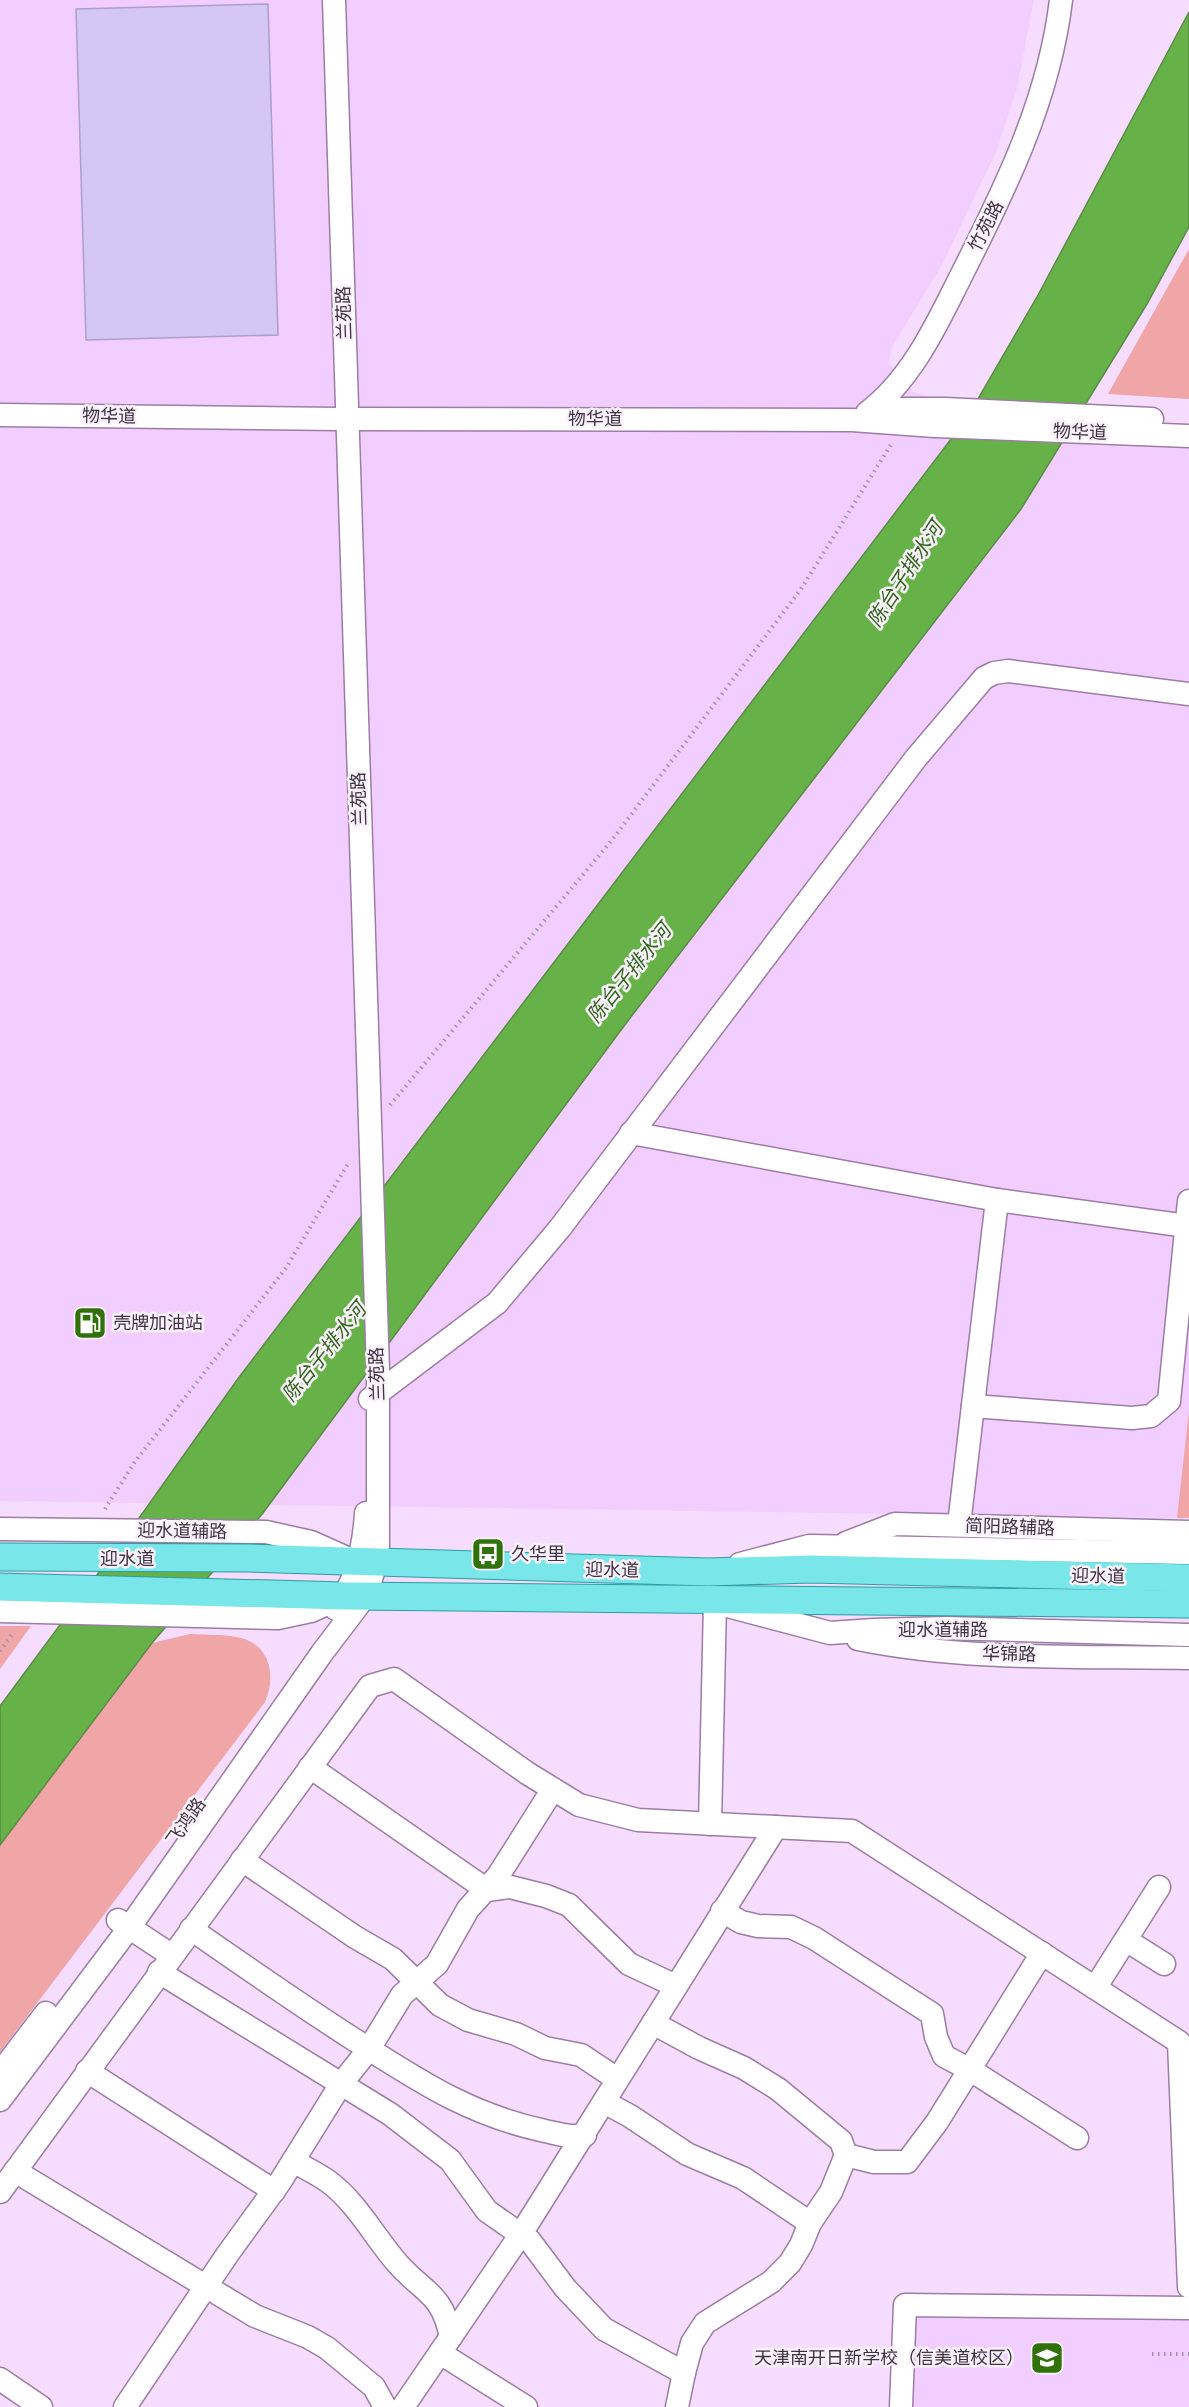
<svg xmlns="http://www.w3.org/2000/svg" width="1189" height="2407" viewBox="0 0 1189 2407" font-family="'PT Sans Narrow','Noto Sans SC',sans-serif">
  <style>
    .built { fill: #f2cdff }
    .green { fill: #f0a5a7 }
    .water { fill: #67b248; stroke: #5b8c47; stroke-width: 1.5 }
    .building { fill: #d4c7f5; stroke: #ac9fcd; stroke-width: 1.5 }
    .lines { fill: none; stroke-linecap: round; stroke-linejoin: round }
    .minor-casing { stroke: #9b7da5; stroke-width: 25 }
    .major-casing { stroke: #2b9da6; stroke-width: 29 }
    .path { stroke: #a691ad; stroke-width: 4; stroke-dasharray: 1.5 4.5; stroke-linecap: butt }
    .minor { stroke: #fff; stroke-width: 22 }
    .major { stroke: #79e6e9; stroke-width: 27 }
    .labels { text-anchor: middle; stroke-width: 5; stroke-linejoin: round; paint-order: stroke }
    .street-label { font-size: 18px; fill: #403344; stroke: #f8f1fa }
    .poi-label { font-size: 18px; fill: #403344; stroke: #f8f1fa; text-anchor: start }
    .water-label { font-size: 20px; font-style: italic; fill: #33641e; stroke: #f8f1fa }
  </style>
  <rect width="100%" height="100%" fill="#f6dcff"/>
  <g class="built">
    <path d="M0,0H1034L1017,88L997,150L942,265L892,347L889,363L913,392L1096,446L1189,447V1435L1177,1518L0,1501Z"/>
    <path d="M905,2305L1189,2308V2407H904Z"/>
  </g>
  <g class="green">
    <path d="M1189,249V399L1108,394Z"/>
    <path d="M1189,1411V1518H1177Z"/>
    <path d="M0,1626H31L0,1669Z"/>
    <path d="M190,1634C206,1635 225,1634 241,1638C271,1646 276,1677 265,1702L0,2052V1845L152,1643Z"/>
  </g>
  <path class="water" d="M1189,12V227L1147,304L1021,509L624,1026L263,1513L152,1643L0,1845V1706L142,1514L237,1380L967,418L1037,297Z"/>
  <path class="building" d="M268,4L278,335L86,340L76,9Z"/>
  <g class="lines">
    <defs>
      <g id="minor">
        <path d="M891,409H945L1152,419"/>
        <path d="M867,413C911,380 936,326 960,278C1005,189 1049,101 1061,0"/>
        <path d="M0,415L339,419L852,420L935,426L1189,436"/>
        <path d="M631,1133L997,1200L1187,1226"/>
        <path d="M370,1399L497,1303L560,1228L916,758L984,678L994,673L1008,671L1189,694"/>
        <path d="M973,1406L1132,1418L1151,1416L1169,1401L1189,1201"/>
        <path d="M959,1525L997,1200"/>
        <path d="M0,1529L266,1532L311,1542L349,1559"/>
        <path d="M846,1543L895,1524L1189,1532"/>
        <path d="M740,1564L809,1546L1189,1553"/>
        <path d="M724,1605L830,1633L874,1630L946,1628L1189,1635"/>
        <path d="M336,1609C357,1580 364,1547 366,1513"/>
        <path d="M0,1611L278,1618L311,1611L343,1597"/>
        <path d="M858,1639C966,1661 1079,1656 1189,1658"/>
        <path d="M310,1767L487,1890L510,1887L546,1896L569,1905L629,1964L676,1986"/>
        <path d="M710,1824L715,1603"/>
        <path d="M242,1860L355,1937L393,1959L440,2005L468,2020L516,2034L545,2048L581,2055L617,2079"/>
        <path d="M722,1911L741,1922L758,1926L791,1927L814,1938L932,2014L936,2037L944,2056L969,2069L1077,2138"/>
        <path d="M118,1920L171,1955"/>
        <path d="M191,1929C247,1968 303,2007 361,2044C424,2084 471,2115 545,2131C559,2134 571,2138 585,2135"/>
        <path d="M1126,1940L1164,1964"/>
        <path d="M159,1972L390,2114L450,2160L487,2211L530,2241L566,2289L604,2329L684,2373L677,2407"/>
        <path d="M1095,1988L1159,1887"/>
        <path d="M653,2023L699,2048L744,2068L778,2089L841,2141L846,2155"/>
        <path d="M87,2071L274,2191"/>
        <path d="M0,2073L46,2013"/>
        <path d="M0,2100L129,1928L322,1653L366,1595L376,1563L378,1545V1371L334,0"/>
        <path d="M604,2102L630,2116L687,2154L743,2178L810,2223"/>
        <path d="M293,2161C305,2168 318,2174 329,2182C358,2204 375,2238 398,2264C425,2294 442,2293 451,2337"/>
        <path d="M15,2171L255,2316L308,2337L327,2348L374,2387L385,2407"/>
        <path d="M0,2192L370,1686L394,1679L527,1773L579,1805L638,1820L852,1831L1179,2042L1189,2287"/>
        <path d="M440,2353L526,2407"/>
        <path d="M684,2373L692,2343L705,2323L771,2282L790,2263L801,2245L810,2223L831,2192L846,2155L874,2162H907L937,2122L1042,1953"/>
        <path d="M0,2379L41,2407"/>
        <path d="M125,2407L227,2255L280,2182L341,2084L369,2049L402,1995L437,1964L468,1909L498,1876L553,1789"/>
        <path d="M403,2407L521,2234L776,1827"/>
        <path d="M901,2407L905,2305L1189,2308"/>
      </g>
      <g id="major">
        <path d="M0,1557L248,1558L708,1572L811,1569L1189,1578"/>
        <path d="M0,1587L346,1596L1189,1604"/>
      </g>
    </defs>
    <use href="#minor" class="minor-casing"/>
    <use href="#major" class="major-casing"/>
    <g class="path">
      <path d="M390,1105L612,840L801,589L892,443"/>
      <path d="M105,1509L134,1463L286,1268L349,1162"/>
      <path d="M0,1651L13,1633"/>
      <path d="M1152,2354H1189"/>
    </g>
    <use href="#minor" class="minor"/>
    <use href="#major" class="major"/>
  </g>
  <defs>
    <symbol id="fuel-square" viewBox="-11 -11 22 22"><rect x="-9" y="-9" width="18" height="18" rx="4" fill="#30710b" stroke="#f8f1fa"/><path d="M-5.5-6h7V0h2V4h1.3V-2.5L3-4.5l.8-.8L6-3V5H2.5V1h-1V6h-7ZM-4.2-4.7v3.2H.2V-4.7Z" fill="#fff"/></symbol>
    <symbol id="bus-square" viewBox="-11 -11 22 22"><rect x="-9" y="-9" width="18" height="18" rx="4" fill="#30710b" stroke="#f8f1fa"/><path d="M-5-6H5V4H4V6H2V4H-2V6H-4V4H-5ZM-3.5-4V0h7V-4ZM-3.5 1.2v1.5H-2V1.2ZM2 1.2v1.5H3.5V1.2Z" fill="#fff"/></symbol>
    <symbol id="school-square" viewBox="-11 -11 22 22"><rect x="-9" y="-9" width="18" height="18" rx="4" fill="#30710b" stroke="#f8f1fa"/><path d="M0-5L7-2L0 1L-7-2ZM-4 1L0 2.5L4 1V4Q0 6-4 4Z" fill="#fff"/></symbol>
  </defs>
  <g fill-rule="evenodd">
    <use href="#fuel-square" x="71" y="1304" width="38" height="38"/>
    <use href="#bus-square" x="469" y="1535" width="38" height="38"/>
    <use href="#school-square" x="1028" y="2339" width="38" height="38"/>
  </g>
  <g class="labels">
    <g class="street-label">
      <text transform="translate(986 226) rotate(-63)" y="6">竹苑路</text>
      <text transform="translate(344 313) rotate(-92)" y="6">兰苑路</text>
      <text transform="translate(109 416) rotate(1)" y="6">物华道</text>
      <text x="595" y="425">物华道</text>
      <text transform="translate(1080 432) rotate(2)" y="6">物华道</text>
      <text transform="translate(359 799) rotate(-92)" y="6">兰苑路</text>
      <text transform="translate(377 1374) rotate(-92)" y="6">兰苑路</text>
      <text transform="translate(1010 1527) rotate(2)" y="6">简阳路辅路</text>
      <text transform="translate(182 1531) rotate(1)" y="6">迎水道辅路</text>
      <text x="127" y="1565">迎水道</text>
      <text transform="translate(612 1570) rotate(1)" y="6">迎水道</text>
      <text transform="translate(1098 1576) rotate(1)" y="6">迎水道</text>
      <text x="943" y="1636">迎水道辅路</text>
      <text transform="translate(1009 1654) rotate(1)" y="6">华锦路</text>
      <text transform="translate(186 1822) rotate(-55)" y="6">飞鸿路</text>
    </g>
    <g class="poi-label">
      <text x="113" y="1329">壳牌加油站</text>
      <text x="511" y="1560">久华里</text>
      <text x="1024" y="2364" text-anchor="end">天津南开日新学校（信美道校区）</text>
    </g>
    <g class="water-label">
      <text transform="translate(905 574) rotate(-57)" y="7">陈台子排水河</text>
      <text transform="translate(629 973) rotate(-51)" y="7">陈台子排水河</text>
      <text transform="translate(324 1352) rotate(-51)" y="7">陈台子排水河</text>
    </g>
  </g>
</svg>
